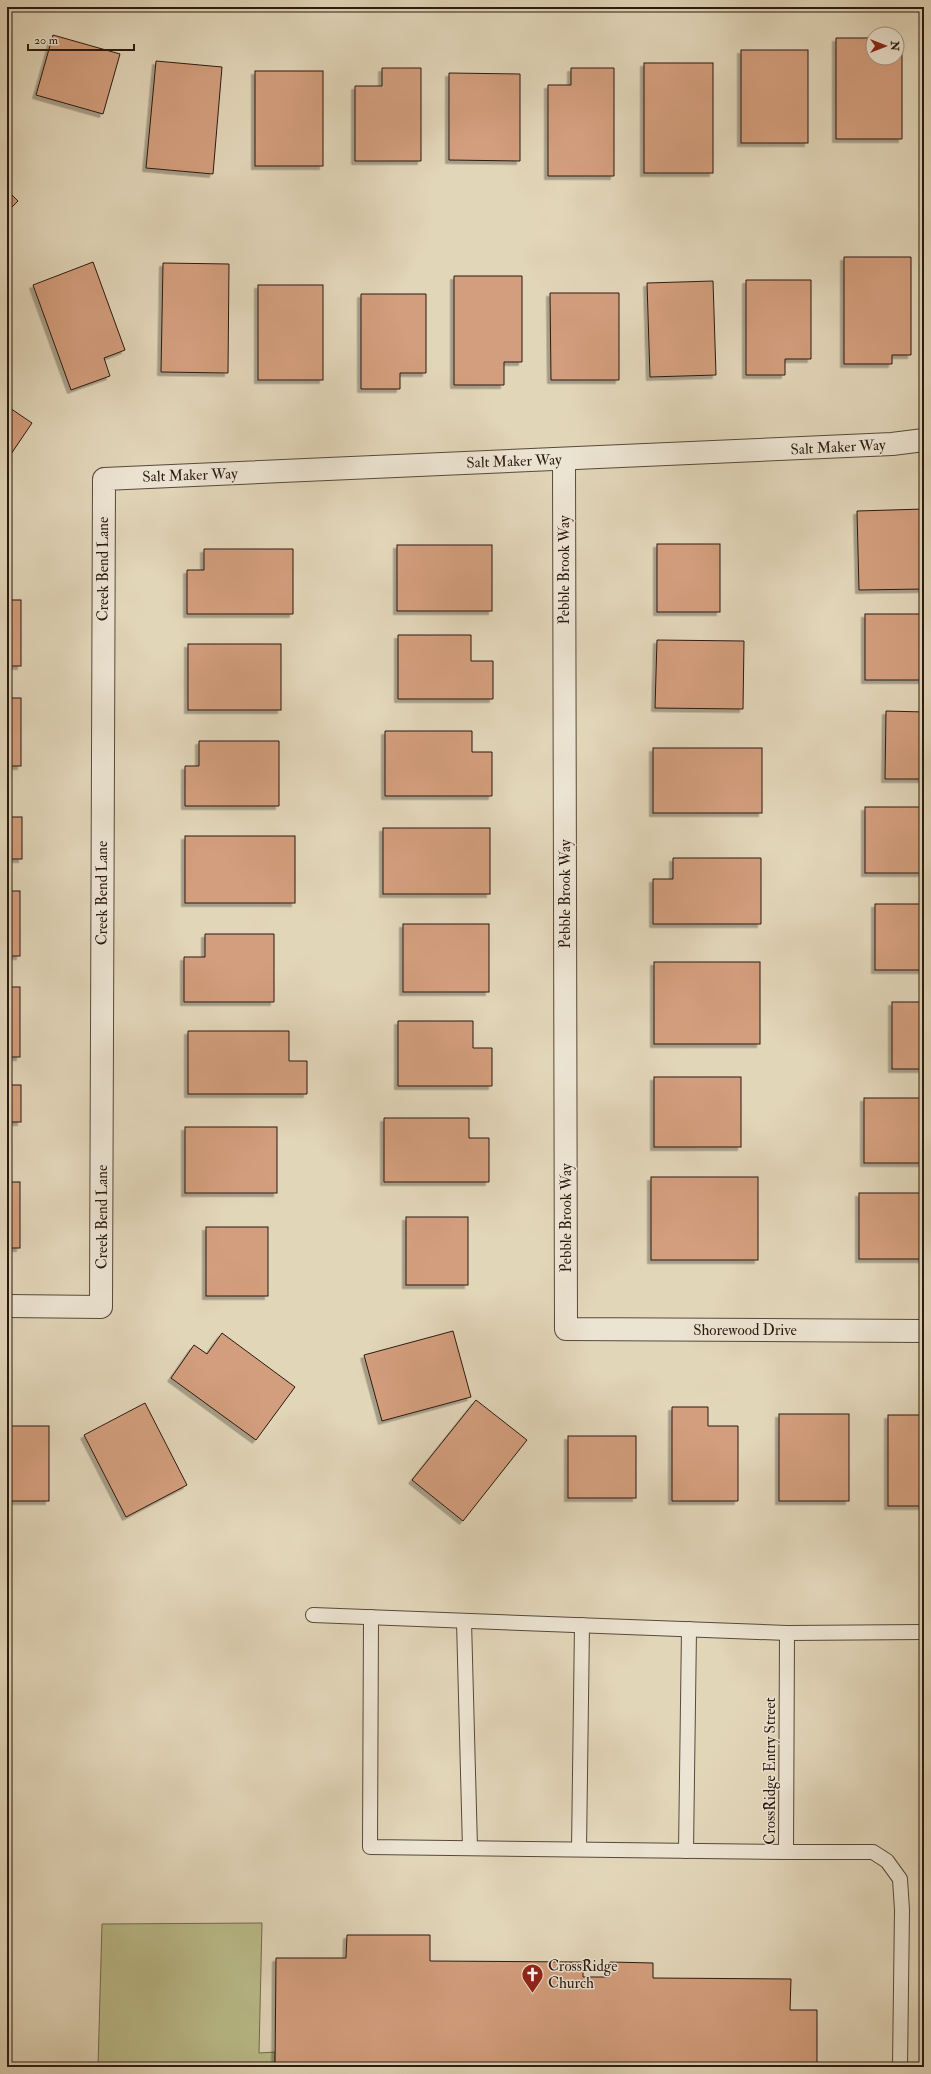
<svg xmlns="http://www.w3.org/2000/svg" width="931" height="2074" viewBox="0 0 931 2074" font-family="'IM FELL Double Pica',serif">
  <style>
    .green { fill: #babc8a; stroke: #726b4d }
    .building { fill: #d39e7d; stroke: #2a1a10; filter: url(#shadow) }
    .lines { fill: none; stroke-linecap: round; stroke-linejoin: round }
    .service-casing { stroke: #58493a; stroke-width: 16 }
    .minor-casing { stroke: #58493a; stroke-width: 24 }
    .service { stroke: #ece4d2; stroke-width: 14 }
    .minor { stroke: #ece4d2; stroke-width: 22 }
    .labels { text-anchor: middle; stroke-width: 3; stroke-linejoin: round; paint-order: stroke }
    .street-label { font-size: 15px; fill: #2a1a10; stroke: #ece4d2 }
    .poi-label { font-size: 15px; fill: #2a1a10; stroke: #ece4d2; text-anchor: start }
  </style>
  <defs>
    <filter id="shadow"><feDropShadow dx="-3.5" dy="3.5" stdDeviation="0" flood-color="#0004"/></filter>
  </defs>
  <rect width="100%" height="100%" fill="#e2d6b9"/>
  <filter id="stains"><feTurbulence type="fractalNoise" baseFrequency=".005" numOctaves="4"/><feColorMatrix values="0 0 0 0 .2 0 0 0 0 .09 0 0 0 0 .02 0 0 0 .5 -.17"/></filter>
  <radialGradient id="worn" r=".72"><stop offset=".6" stop-color="#630" stop-opacity="0"/><stop offset="1" stop-color="#630" stop-opacity=".3"/></radialGradient>
  <path class="green" d="M262,1923L259,2053L275,2052V2067H98L102,1924Z"/>
  <g class="building">
    <path d="M53,35L120,54L103,114L36,95Z"/>
    <path d="M836,38H873V58H897V38H902V139H836Z"/>
    <rect x="741" y="50" width="67" height="93"/>
    <path d="M156,61L222,67L213,174L146,168Z"/>
    <rect x="644" y="63" width="69" height="110"/>
    <path d="M382,68H421V161H355V86H382Z"/>
    <path d="M571,68H614V176H548V85H571Z"/>
    <rect x="255" y="71" width="68" height="95"/>
    <path d="M449,73L520,74V161L449,160Z"/>
    <path d="M7,190L18,201L7,212Z"/>
    <path d="M844,257H911V355H892V364H844Z"/>
    <path d="M93,262L125,350L104,358L110,376L71,390L33,285Z"/>
    <path d="M163,263L229,264L228,373L161,372Z"/>
    <path d="M454,276H522V362H504V385H454Z"/>
    <path d="M746,280H811V359H785V375H746Z"/>
    <path d="M713,281L716,375L650,377L647,283Z"/>
    <rect x="258" y="285" width="65" height="95"/>
    <path d="M550,293H619V380H551Z"/>
    <path d="M361,294H426V373H400V389H361Z"/>
    <path d="M7,406L32,423L7,460Z"/>
    <path d="M924,509V589L859,590L857,511Z"/>
    <rect x="657" y="544" width="63" height="68"/>
    <rect x="397" y="545" width="95" height="66"/>
    <path d="M204,549H293V614H187V570H204Z"/>
    <rect x="7" y="600" width="14" height="66"/>
    <rect x="865" y="614" width="59" height="66"/>
    <path d="M398,635H471V661H493V699H398Z"/>
    <path d="M657,640L744,641L743,709L655,708Z"/>
    <rect x="188" y="644" width="93" height="66"/>
    <rect x="7" y="698" width="14" height="68"/>
    <path d="M886,711L924,712V779H885Z"/>
    <path d="M385,731H472V752H492V796H385Z"/>
    <path d="M199,741H279V806H185V766H199Z"/>
    <rect x="653" y="748" width="109" height="65"/>
    <rect x="865" y="807" width="59" height="66"/>
    <rect x="7" y="817" width="15" height="42"/>
    <rect x="383" y="828" width="107" height="66"/>
    <rect x="185" y="836" width="110" height="67"/>
    <path d="M673,858H761V924H653V879H673Z"/>
    <rect x="7" y="891" width="13" height="65"/>
    <rect x="875" y="904" width="49" height="66"/>
    <rect x="403" y="924" width="86" height="68"/>
    <path d="M205,934H274V1002H184V957H205Z"/>
    <rect x="654" y="962" width="106" height="82"/>
    <rect x="7" y="987" width="13" height="70"/>
    <rect x="892" y="1002" width="32" height="67"/>
    <path d="M398,1021H473V1048H492V1086H398Z"/>
    <path d="M188,1031H289V1061H307V1094H188Z"/>
    <rect x="654" y="1077" width="87" height="70"/>
    <rect x="7" y="1085" width="14" height="37"/>
    <rect x="864" y="1098" width="60" height="65"/>
    <path d="M384,1118H469V1138H489V1182H384Z"/>
    <rect x="185" y="1127" width="92" height="66"/>
    <rect x="651" y="1177" width="107" height="83"/>
    <rect x="7" y="1182" width="13" height="66"/>
    <rect x="859" y="1193" width="65" height="66"/>
    <rect x="406" y="1217" width="62" height="68"/>
    <rect x="206" y="1227" width="62" height="69"/>
    <path d="M453,1331L471,1397L382,1421L364,1355Z"/>
    <path d="M222,1333L295,1387L256,1440L171,1378L194,1345L207,1354Z"/>
    <path d="M476,1400L527,1440L463,1521L412,1480Z"/>
    <path d="M145,1403L187,1485L126,1517L84,1435Z"/>
    <path d="M672,1407H708V1426H738V1501H672Z"/>
    <rect x="779" y="1414" width="70" height="87"/>
    <rect x="888" y="1415" width="36" height="91"/>
    <rect x="7" y="1426" width="42" height="75"/>
    <rect x="568" y="1436" width="68" height="62"/>
    <path d="M347,1935H430V1961L583,1962V1977H609L610,1962L653,1963V1978L791,1979L790,2010H817V2067H275L276,1958H346Z"/>
  </g>
  <g class="lines">
    <defs>
      <g id="service">
        <path d="M313,1615L787,1633"/>
        <path d="M371,1617L370,1847L786,1852"/>
        <path d="M464,1621L470,1848"/>
        <path d="M579,1849L582,1625"/>
        <path d="M686,1851L689,1629"/>
        <path d="M900,2067L902,1910L900,1879L887,1861L873,1852H786L787,1633L924,1632"/>
      </g>
      <g id="minor">
        <path d="M564,459L566,1329L924,1331"/>
        <path d="M7,1306L101,1307L104,479L892,444L924,440"/>
      </g>
    </defs>
    <use href="#service" class="service-casing"/>
    <use href="#minor" class="minor-casing"/>
    <use href="#service" class="service"/>
    <use href="#minor" class="minor"/>
  </g>
  <defs>
    <symbol id="church-pin" viewBox="-11 -11 22 30"><path d="M0 17L-7.5 6A9.5 9.5 0 1 1 7.5 6Z" fill="#8f2418" stroke="#ece4d2"/><path d="M-1.2-6h2.4v3.5h3.3v2.4h-3.3V6h-2.4V-.1h-3.3v-2.4h3.3Z" fill="#fff"/></symbol>
  </defs>
  <g fill-rule="evenodd">
    <use href="#church-pin" x="520" y="1962" width="25" height="34"/>
  </g>
  <g class="labels">
    <g class="street-label">
      <text transform="translate(838 447) rotate(-3)" y="5">Salt Maker Way</text>
      <text transform="translate(514 461) rotate(-2)" y="5">Salt Maker Way</text>
      <text transform="translate(190 475) rotate(-2)" y="5">Salt Maker Way</text>
      <text transform="translate(103 569) rotate(-90)" y="5">Creek Bend Lane</text>
      <text transform="translate(564 570) rotate(-90)" y="5">Pebble Brook Way</text>
      <text transform="translate(102 893) rotate(-90)" y="5">Creek Bend Lane</text>
      <text transform="translate(565 894) rotate(-90)" y="5">Pebble Brook Way</text>
      <text transform="translate(102 1217) rotate(-90)" y="5">Creek Bend Lane</text>
      <text transform="translate(566 1218) rotate(-90)" y="5">Pebble Brook Way</text>
      <text x="745" y="1335">Shorewood Drive</text>
      <text transform="translate(770 1771) rotate(-90)" y="5">CrossRidge Entry Street</text>
    </g>
    <g class="poi-label">
      <text x="548" y="1971">CrossRidge<tspan x="548" dy="17">Church</tspan></text>
    </g>
  </g>
  <rect width="931" height="2074" fill="none" stroke="#e2d6b9" stroke-width="24"/>
  <rect x="8" y="8" width="915" height="2058" fill="none" stroke="#2a1a10" stroke-width="2"/>
  <rect x="12" y="12" width="907" height="2050" fill="none" stroke="#2a1a10"/>
  <g transform="translate(885 46) rotate(90)"><circle r="19" fill="#ece4d2" stroke="#9e9384"/>
  <path d="M0-3L7 15L0 10L-7 15Z" fill="#8f2418"/>
  <text y="-6" font-size="11" font-weight="bold" text-anchor="middle" fill="#2a1a10">N</text>
  </g>
  <path d="M28 44v6h106v-6" fill="none" stroke="#2a1a10" stroke-width="2"/>
  <text x="34" y="44" font-size="12" fill="#2a1a10" stroke="#ece4d2" stroke-width="3" paint-order="stroke">20 m</text>
  <rect width="100%" height="100%" filter="url(#stains)"/>
  <rect width="100%" height="100%" fill="url(#worn)"/>
</svg>
